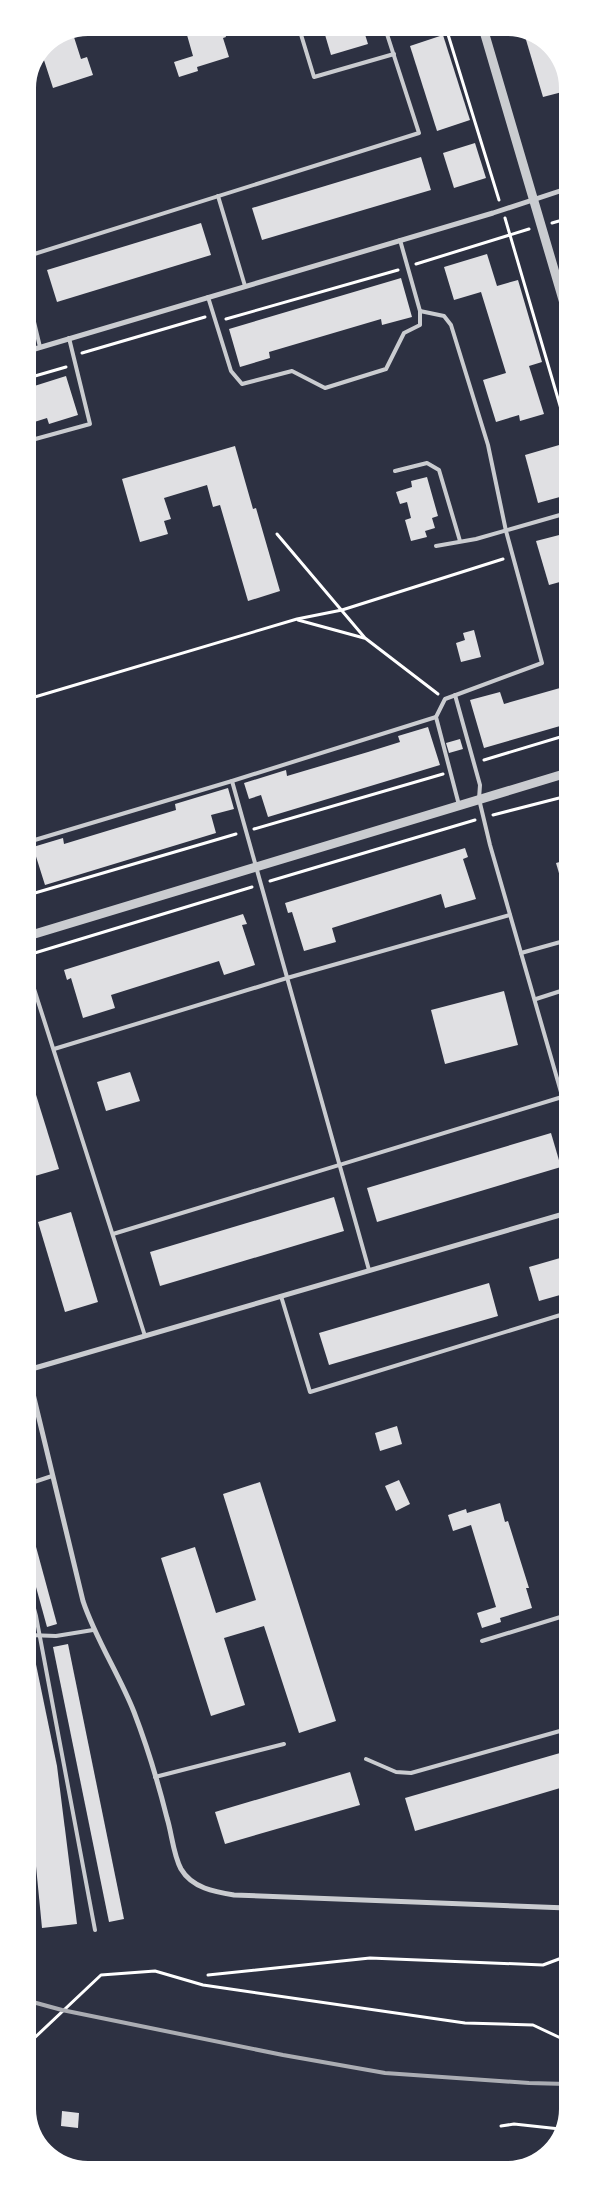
<svg xmlns="http://www.w3.org/2000/svg" width="595" height="2197" viewBox="0 0 595 2197" font-family="'Work Sans',sans-serif">
  <style>
    .building { fill: #e0e0e3 }
    .lines { fill: none; stroke-linecap: round; stroke-linejoin: round }
    .path { stroke: #fff; stroke-width: 3 }
    .service { stroke: #caccd0; stroke-width: 4 }
    .minor { stroke: #caccd0; stroke-width: 5 }
    .tertiary { stroke: #caccd0; stroke-width: 9 }
    .rail { stroke: #abadb3; stroke-width: 4 }
  </style>
  <rect width="100%" height="100%" fill="#2d3142"/>
  <g class="building">
    <path d="M185,28H223L226,37L223,38L229,57L197,67L198,71L179,77L174,62L193,56Z"/>
    <path d="M323,28H363L368,44L331,55Z"/>
    <path d="M524,33L547,43L566,76V91L543,97Z"/>
    <path d="M73,34L81,59L87,57L93,75L53,88L42,54L46,45Z"/>
    <path d="M443,35L470,120L437,131L410,46Z"/>
    <path d="M475,143L486,178L454,188L443,153Z"/>
    <path d="M421,157L431,190L262,240L252,208Z"/>
    <path d="M201,223L211,255L57,302L47,270Z"/>
    <path d="M487,254L497,286L518,280L542,362L529,366L544,414L520,421L519,415L496,422L483,380L506,373L481,292L454,300L444,267Z"/>
    <path d="M401,278L412,317L382,325L381,319L269,352L270,358L240,367L229,329Z"/>
    <path d="M66,376L78,415L49,424L47,418L28,424V388Z"/>
    <path d="M566,443L567,495L538,503L525,455Z"/>
    <path d="M235,446L253,509L256,508L280,591L248,601L220,505L213,507L207,485L164,498L171,519L164,521L168,534L140,542L122,479Z"/>
    <path d="M427,477L438,516L432,518L435,528L425,531L427,537L411,541L405,520L411,518L407,502L400,504L396,492L412,487L411,481Z"/>
    <path d="M567,533V580L549,585L536,541Z"/>
    <path d="M474,630L481,657L461,662L456,643L465,640L463,633Z"/>
    <path d="M567,686V724L484,748L470,700L500,692L504,704Z"/>
    <path d="M428,727L440,765L268,817L261,795L249,799L244,783L286,770L287,776L368,752L400,742L398,736Z"/>
    <path d="M460,739L463,749L449,753L446,743Z"/>
    <path d="M228,788L234,809L211,815L216,833L45,885L33,847L63,838L64,844L176,810L175,804Z"/>
    <path d="M465,848L468,857L463,859L476,899L445,908L441,894L332,928L336,942L304,951L292,912L288,913L285,903Z"/>
    <path d="M567,860V897H566L556,863Z"/>
    <path d="M243,914L247,924L242,925L255,965L224,975L219,961L111,995L115,1008L83,1018L71,978L67,980L64,970Z"/>
    <path d="M504,991L518,1045L445,1064L431,1010Z"/>
    <path d="M28,1069L59,1169L28,1178Z"/>
    <path d="M130,1072L140,1101L106,1111L97,1082Z"/>
    <path d="M551,1133L561,1167L377,1222L367,1188Z"/>
    <path d="M334,1197L344,1231L160,1286L150,1252Z"/>
    <path d="M71,1212L98,1302L65,1312L38,1222Z"/>
    <path d="M567,1256V1293L539,1301L529,1267Z"/>
    <path d="M489,1283L498,1316L329,1365L319,1333Z"/>
    <path d="M397,1426L402,1444L380,1451L375,1433Z"/>
    <path d="M399,1480L410,1504L396,1511L385,1486Z"/>
    <path d="M260,1482L336,1721L299,1733L264,1626L224,1638L245,1705L211,1716L161,1558L195,1547L216,1613L256,1600L223,1494Z"/>
    <path d="M500,1503L505,1522L508,1521L529,1588H526L532,1608L500,1618L501,1622L482,1628L477,1613L496,1607L471,1525L453,1531L448,1515L466,1509L467,1513Z"/>
    <path d="M29,1521L57,1624L47,1627L28,1558Z"/>
    <path d="M68,1644L124,1919L109,1922L53,1647Z"/>
    <path d="M32,1645L57,1766L77,1924L42,1928L29,1794L28,1646Z"/>
    <path d="M567,1751V1786L415,1831L405,1798Z"/>
    <path d="M350,1772L360,1805L225,1844L215,1812Z"/>
    <path d="M62,2111L79,2113L78,2128L61,2126Z"/>
  </g>
  <g class="lines">
    <g class="path">
      <path d="M446,28L499,200"/>
      <path d="M505,218L566,426"/>
      <path d="M552,223L566,219"/>
      <path d="M416,264L529,229"/>
      <path d="M226,319L398,270"/>
      <path d="M82,353L205,317"/>
      <path d="M28,378L66,367"/>
      <path d="M277,534L365,638L438,694"/>
      <path d="M298,620L364,638"/>
      <path d="M28,699L297,619L342,610L503,559"/>
      <path d="M484,760L567,735"/>
      <path d="M493,815L567,796"/>
      <path d="M254,829L443,774"/>
      <path d="M270,881L475,820"/>
      <path d="M28,895L236,834"/>
      <path d="M28,955L252,887"/>
      <path d="M208,1975L370,1958L543,1965L567,1956"/>
      <path d="M29,2043L101,1975L155,1971L203,1985L465,2023L533,2025L567,2041"/>
      <path d="M501,2126L514,2124L560,2129"/>
    </g>
    <g class="service">
      <path d="M299,28L314,77L394,54"/>
      <path d="M218,196L245,286"/>
      <path d="M28,256L419,133L385,28"/>
      <path d="M28,297L40,347"/>
      <path d="M208,297L231,371L242,384L292,371L325,388L386,369L404,333L420,325V311L400,240"/>
      <path d="M420,311L444,316L451,325L488,445L506,531L542,663L445,699L436,717L459,805"/>
      <path d="M28,441L90,424L69,338"/>
      <path d="M395,471L427,463L439,470L460,541"/>
      <path d="M436,546L476,539L567,513"/>
      <path d="M455,695L480,785L479,799L490,845L567,1113"/>
      <path d="M232,781L369,1270"/>
      <path d="M28,842L232,781L436,717"/>
      <path d="M521,953L564,941L567,952"/>
      <path d="M28,970L145,1336"/>
      <path d="M536,999L567,989"/>
      <path d="M54,1049L287,978L510,915"/>
      <path d="M113,1234L562,1097L567,1089"/>
      <path d="M281,1296L310,1392L567,1313"/>
      <path d="M28,1484L52,1476"/>
      <path d="M28,1586L36,1616L95,1930"/>
      <path d="M28,1635L56,1636L93,1630"/>
      <path d="M482,1641L567,1615"/>
      <path d="M366,1759L396,1772L411,1773L567,1729"/>
      <path d="M155,1777L284,1744"/>
    </g>
    <g class="minor">
      <path d="M28,351L493,213L566,189"/>
      <path d="M28,1370L567,1213"/>
      <path d="M28,1373L83,1601C96,1640 119,1674 134,1712C147,1746 158,1782 167,1818C172,1834 173,1854 181,1869C192,1888 215,1892 234,1895L567,1908"/>
    </g>
    <g class="tertiary">
      <path d="M483,28L566,310"/>
      <path d="M28,936L567,773"/>
    </g>
    <path class="rail" d="M29,2001L62,2010L283,2055L385,2073L529,2083L567,2084"/>
  </g>
  <path d="M0 0H595V2197H0ZM88 36H507A52 52 0 0 1 559 88V2109A52 52 0 0 1 507 2161H88A52 52 0 0 1 36 2109V88A52 52 0 0 1 88 36Z" fill="#fff" fill-rule="evenodd"/>
</svg>
